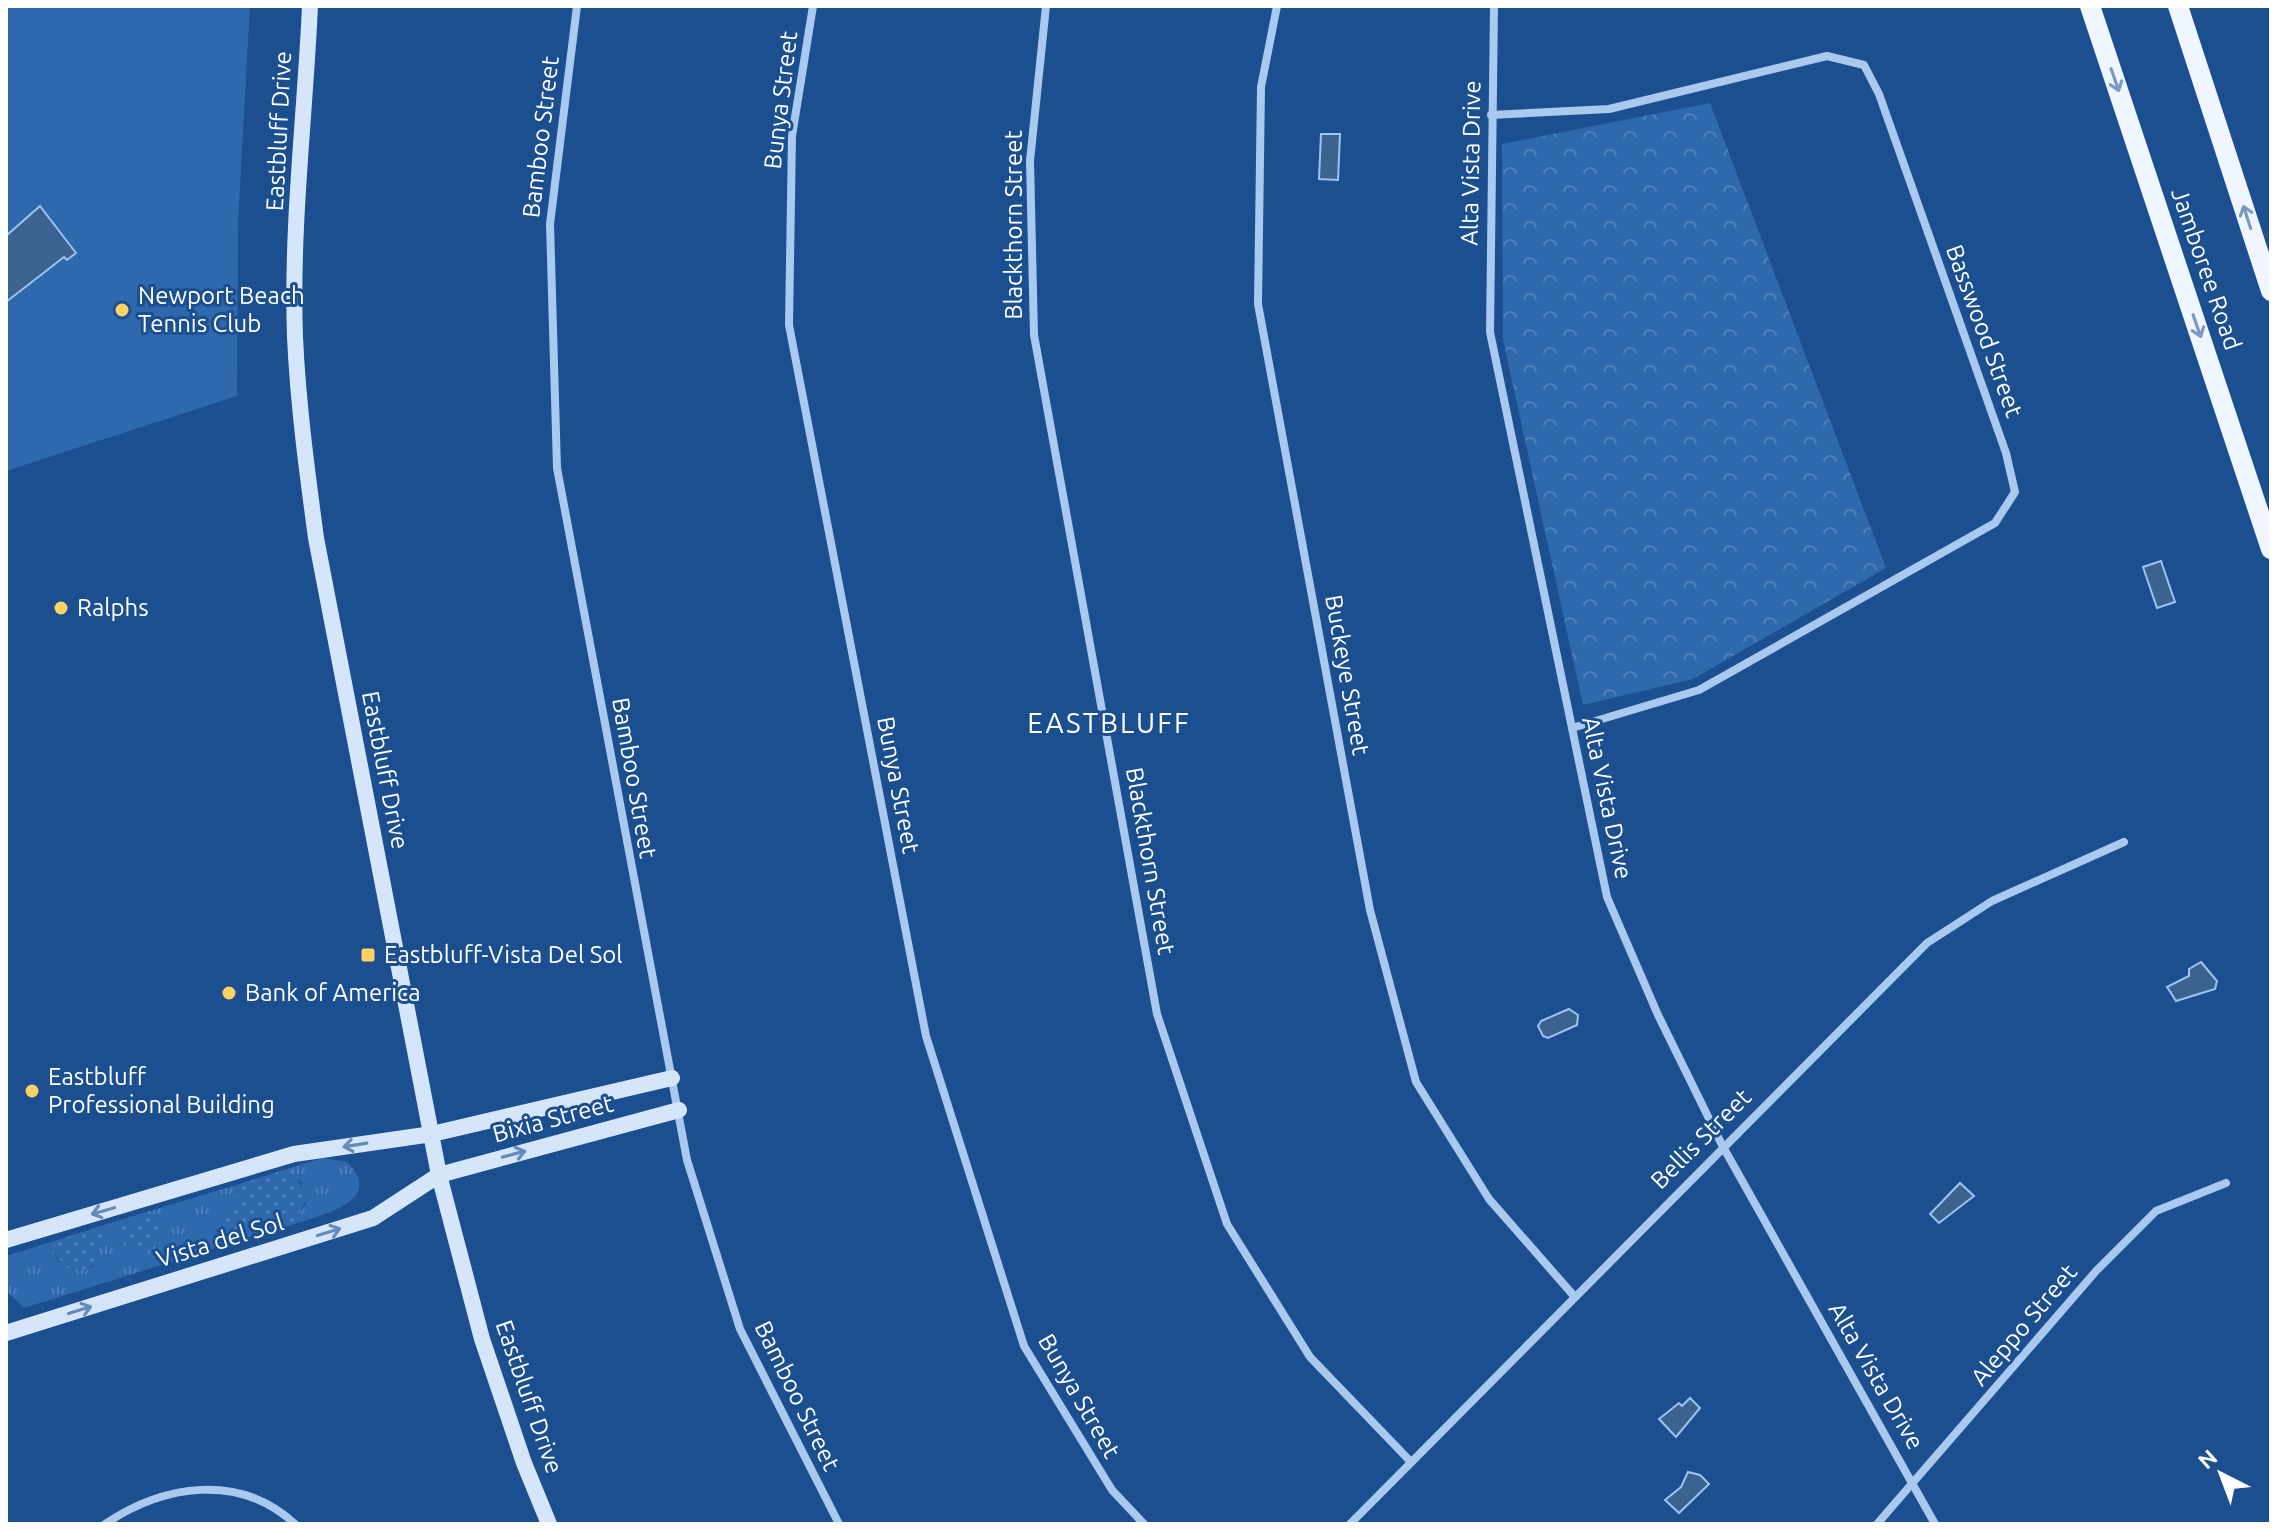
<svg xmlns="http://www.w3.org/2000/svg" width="2277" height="1530" viewBox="0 0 2277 1530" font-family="Ubuntu,sans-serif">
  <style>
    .grass { fill: url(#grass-tufts) }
    .park { fill: url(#park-crowns) }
    .garden { fill: url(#garden-dots) }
    .pitch { fill: #2e69ad }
    .water { fill: #3c6290; stroke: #9cc4f0; stroke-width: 2 }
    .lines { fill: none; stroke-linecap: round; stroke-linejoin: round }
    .street { stroke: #a9c9ee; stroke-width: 8 }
    .secondary { stroke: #d6e6fa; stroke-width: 16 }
    .primary { stroke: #f0f6ff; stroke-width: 20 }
    .oneway { stroke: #7b9ac1 }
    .oneway2 { stroke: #668bba }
    .poi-dot { fill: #ffd166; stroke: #1b4f8f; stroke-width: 3 }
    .labels { text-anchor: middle; stroke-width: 6; stroke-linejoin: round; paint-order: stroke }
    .street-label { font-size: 24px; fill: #fff; stroke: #1b4f8f }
    .poi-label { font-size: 24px; fill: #fff; stroke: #1b4f8f; text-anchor: start }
    .quarter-label { font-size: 28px; letter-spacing: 2px; fill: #fff; stroke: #1b4f8f }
  </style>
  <defs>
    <pattern id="grass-tufts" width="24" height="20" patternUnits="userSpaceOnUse" patternTransform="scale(2)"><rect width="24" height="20" fill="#2e69ad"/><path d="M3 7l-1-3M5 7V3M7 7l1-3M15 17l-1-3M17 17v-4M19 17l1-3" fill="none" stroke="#4d80b9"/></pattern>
    <pattern id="park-crowns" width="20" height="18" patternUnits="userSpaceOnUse" patternTransform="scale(2)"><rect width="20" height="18" fill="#2e69ad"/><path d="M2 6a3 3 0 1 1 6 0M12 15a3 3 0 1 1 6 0" fill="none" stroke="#4d80b9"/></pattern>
    <pattern id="garden-dots" width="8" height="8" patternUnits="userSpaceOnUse" patternTransform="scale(2)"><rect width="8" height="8" fill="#2e69ad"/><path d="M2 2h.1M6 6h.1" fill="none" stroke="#4d80b9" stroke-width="1.8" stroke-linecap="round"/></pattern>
  </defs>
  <rect width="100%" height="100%" fill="#1b4f8f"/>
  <g class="grass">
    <path d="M323,1158L347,1162C385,1200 327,1213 301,1222L299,1215L306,1204L301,1182L291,1175L290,1168Z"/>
    <path d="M236,1185L237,1198L216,1230L223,1239L222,1246L24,1308L6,1291V1256L48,1243L60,1263L85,1271L93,1266L107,1224Z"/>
  </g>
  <path class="park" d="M1710,103L1886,568L1693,679L1583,705L1503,340L1502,144Z"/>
  <g class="garden">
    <path d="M290,1168L308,1197L299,1215L301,1222L222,1246L215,1221L237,1198L236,1185Z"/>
    <path d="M155,1216C163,1228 159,1240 150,1250L139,1252L125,1246L119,1235L123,1226L144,1217Z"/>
    <path d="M107,1224L95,1262L86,1271L64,1267L48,1243Z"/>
  </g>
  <path class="pitch" d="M6,6H250L238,223L237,396L6,471Z"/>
  <g class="water">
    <path d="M1321,134H1340L1338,180L1319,179Z"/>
    <path d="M40,206L76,253L67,260L64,257L6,302V236Z"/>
    <path d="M2161,561L2175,602L2157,608L2143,567Z"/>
    <path d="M2201,962L2217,981L2215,989L2176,1001L2167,987L2189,976V969Z"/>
    <path d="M1569,1009L1578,1015L1577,1025L1548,1038L1543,1036L1538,1026L1541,1021Z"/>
    <path d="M1960,1183L1974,1196L1939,1223L1930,1214Z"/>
    <path d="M1690,1398L1700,1408L1676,1437L1659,1419L1679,1403L1682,1406Z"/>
    <path d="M1688,1472L1700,1475L1709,1484L1679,1513L1665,1500L1681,1487Z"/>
  </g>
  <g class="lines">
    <g class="street">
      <path d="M577,6L550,224L557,468L687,1160L740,1329L839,1524"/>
      <path d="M813,6L792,136L789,325L926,1036L1024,1346L1112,1490L1144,1524"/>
      <path d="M1046,6L1030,161L1034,335L1157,1014L1227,1224L1310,1357L1411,1462"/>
      <path d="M1277,6L1261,87L1258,304L1370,910L1416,1082L1489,1199L1574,1296"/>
      <path d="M1494,6L1490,332L1607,897L1658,1015L1722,1145L1935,1524"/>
      <path d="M1491,115L1609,109L1827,56L1864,65L1879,94L2006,453L2015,492L1995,523L1699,690L1572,728"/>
      <path d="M105,1524C163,1485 239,1472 295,1524"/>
      <path d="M1350,1524L1927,943L1992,901L2124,842"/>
      <path d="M1877,1524L2097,1270L2156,1211L2226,1183"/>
    </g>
    <g class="secondary">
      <path d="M310,6C305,116 291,227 295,337C298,404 307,471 316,538L439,1175L482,1339L524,1463L549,1524"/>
      <path d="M6,1240L294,1154L432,1134L672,1078"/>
      <path d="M6,1333L373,1218L439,1175L679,1110"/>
    </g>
    <g class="primary">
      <path d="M2090,6L2271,549"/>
      <path d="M2178,6L2271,291"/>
    </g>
  </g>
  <defs><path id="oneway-shaft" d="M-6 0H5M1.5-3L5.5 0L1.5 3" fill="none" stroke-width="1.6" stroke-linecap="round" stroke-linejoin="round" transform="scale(2)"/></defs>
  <g class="oneway">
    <use href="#oneway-shaft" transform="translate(2115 80) rotate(71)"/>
    <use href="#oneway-shaft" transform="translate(2247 217) rotate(-108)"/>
    <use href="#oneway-shaft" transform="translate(2197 326) rotate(71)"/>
  </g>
  <g class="oneway2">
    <use href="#oneway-shaft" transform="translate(355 1145) rotate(171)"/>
    <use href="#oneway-shaft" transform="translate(514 1154) rotate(-15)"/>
    <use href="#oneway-shaft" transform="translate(103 1211) rotate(164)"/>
    <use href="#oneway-shaft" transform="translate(329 1232) rotate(-17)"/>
    <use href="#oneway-shaft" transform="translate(80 1310) rotate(-17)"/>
  </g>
  <g class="poi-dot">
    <circle cx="122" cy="310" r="8"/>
    <circle cx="61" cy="608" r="8"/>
    <rect x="360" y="947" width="16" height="16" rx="4"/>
    <circle cx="229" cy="993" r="8"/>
    <circle cx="32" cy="1091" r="8"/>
  </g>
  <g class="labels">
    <g class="street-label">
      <text transform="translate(781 100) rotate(-83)" y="8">Bunya Street</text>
      <text transform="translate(279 131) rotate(-87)" y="8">Eastbluff Drive</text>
      <text transform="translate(541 137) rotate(-83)" y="8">Bamboo Street</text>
      <text transform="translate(1471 163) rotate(-89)" y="8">Alta Vista Drive</text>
      <text transform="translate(1014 225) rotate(-90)" y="8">Blackthorn Street</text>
      <text transform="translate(2206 269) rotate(71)" y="8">Jamboree Road</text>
      <text transform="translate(1984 331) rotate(70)" y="8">Basswood Street</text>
      <text transform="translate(1347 675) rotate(80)" y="8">Buckeye Street</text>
      <text transform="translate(385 770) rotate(79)" y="8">Eastbluff Drive</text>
      <text transform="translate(634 778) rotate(80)" y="8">Bamboo Street</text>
      <text transform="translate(898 785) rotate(79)" y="8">Bunya Street</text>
      <text transform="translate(1607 798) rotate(78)" y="8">Alta Vista Drive</text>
      <text transform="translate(1150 861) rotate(80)" y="8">Blackthorn Street</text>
      <text transform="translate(553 1119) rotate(-15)" y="8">Bixia Street</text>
      <text transform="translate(1701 1139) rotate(-45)" y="8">Bellis Street</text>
      <text transform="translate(220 1241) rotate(-17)" y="8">Vista del Sol</text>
      <text transform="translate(2024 1325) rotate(-50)" y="8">Aleppo Street</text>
      <text transform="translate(1876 1376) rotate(60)" y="8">Alta Vista Drive</text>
      <text transform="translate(797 1396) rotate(64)" y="8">Bamboo Street</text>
      <text transform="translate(1079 1396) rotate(60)" y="8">Bunya Street</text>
      <text transform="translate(529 1397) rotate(71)" y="8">Eastbluff Drive</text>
    </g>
    <g class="poi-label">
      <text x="138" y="304">Newport Beach<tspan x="138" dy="28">Tennis Club</tspan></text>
      <text x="77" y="616">Ralphs</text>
      <text x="384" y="963">Eastbluff-Vista Del Sol</text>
      <text x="245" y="1001">Bank of America</text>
      <text x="48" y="1085">Eastbluff<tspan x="48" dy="28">Professional Building</tspan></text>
    </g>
    <g class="quarter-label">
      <text x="1109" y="733">EASTBLUFF</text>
    </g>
  </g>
  <rect width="2277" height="1530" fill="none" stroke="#ffffff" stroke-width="16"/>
  <g transform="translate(2221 1474) rotate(318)" stroke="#1b4f8f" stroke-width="6" paint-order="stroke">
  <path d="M0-6L14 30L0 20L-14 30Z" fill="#ffffff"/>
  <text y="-12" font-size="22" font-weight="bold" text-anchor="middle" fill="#ffffff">N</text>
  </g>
</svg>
